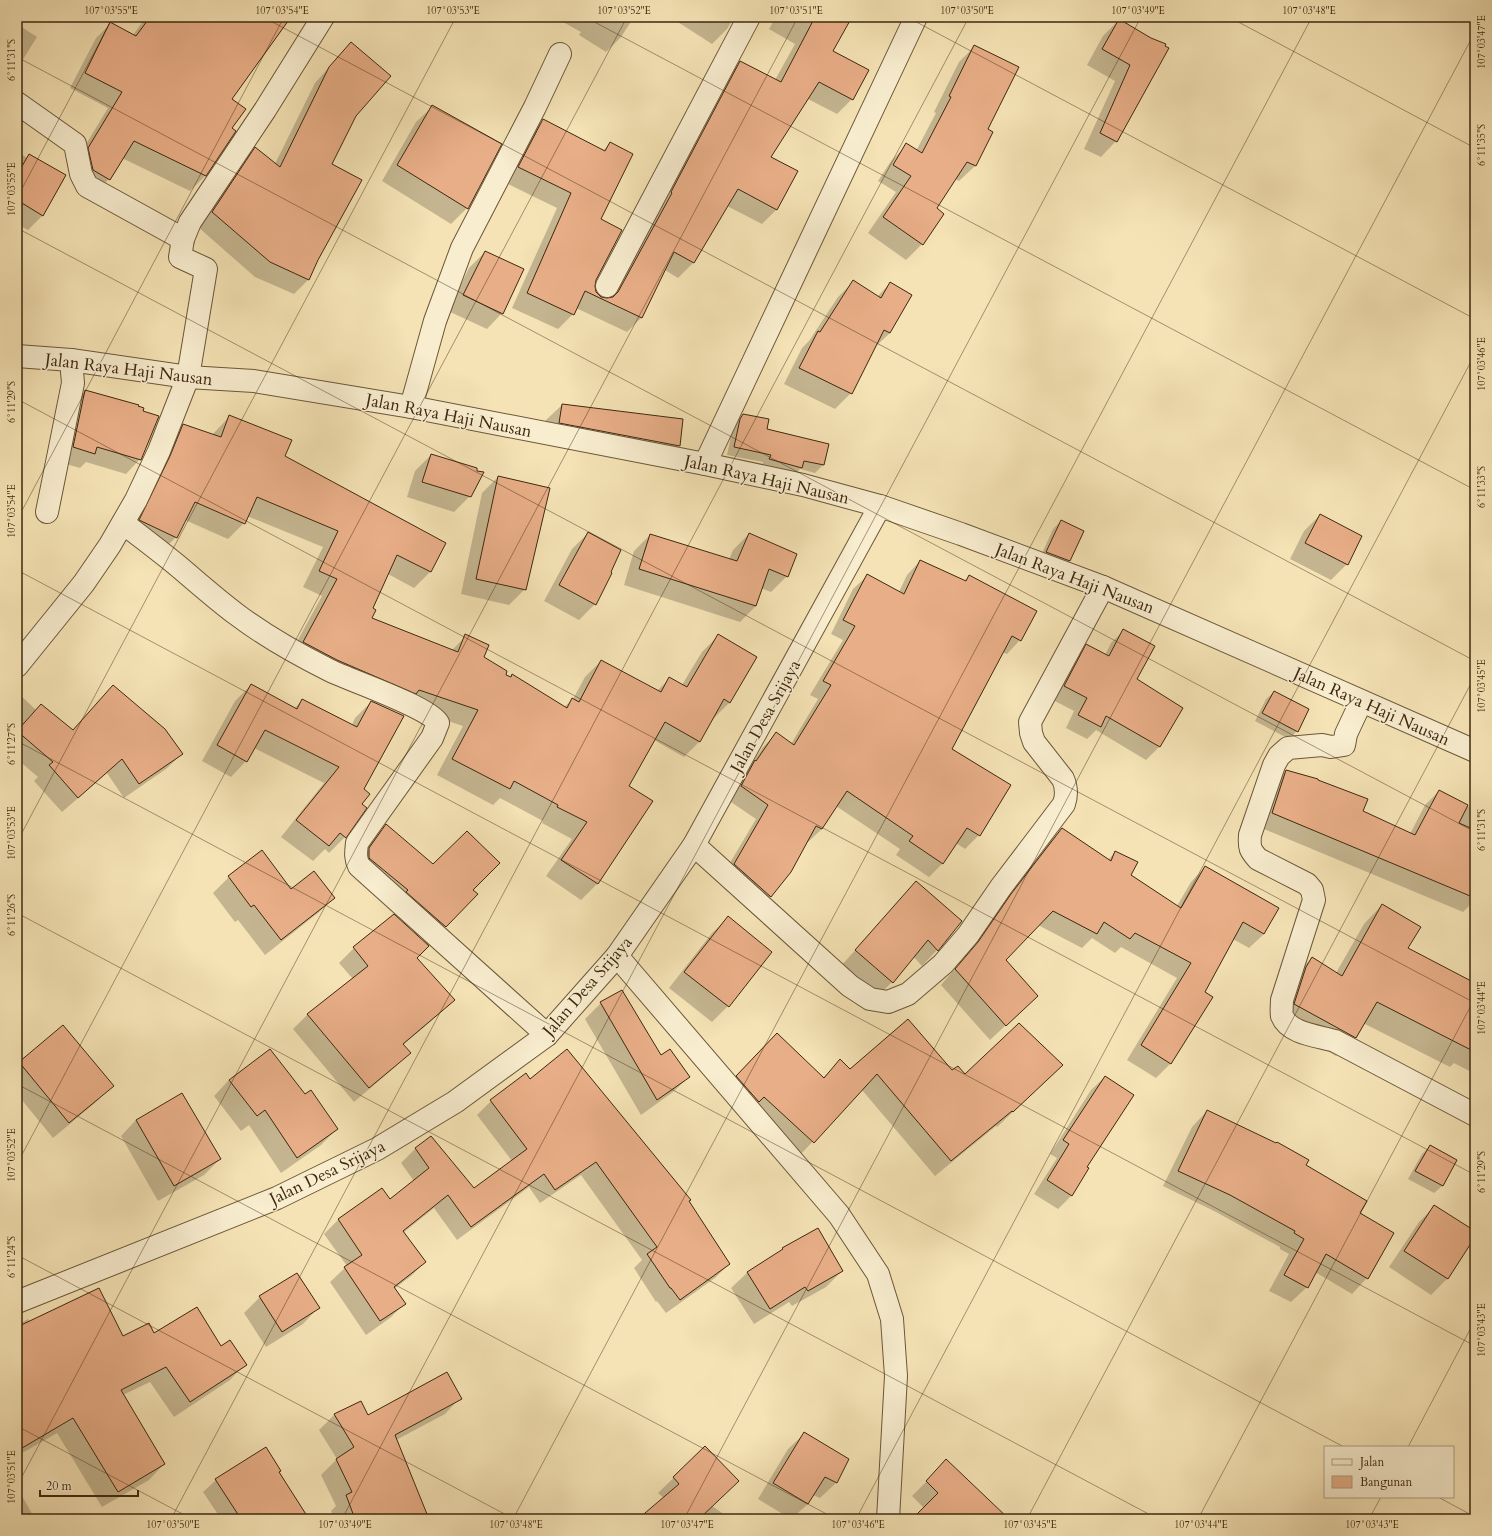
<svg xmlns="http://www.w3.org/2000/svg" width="1492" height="1536" viewBox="0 0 1492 1536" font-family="Cardo,serif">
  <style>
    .shadow { fill: #0003 }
    .building { fill: #e8ae87; stroke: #3d280f }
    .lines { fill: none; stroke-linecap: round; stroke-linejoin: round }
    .minor-casing { stroke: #6b5738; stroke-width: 24 }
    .tertiary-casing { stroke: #6b5738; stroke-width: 24 }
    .minor { stroke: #f8edcf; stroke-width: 22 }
    .tertiary { stroke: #f8edcf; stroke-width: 22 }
    .ticks { fill: none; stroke: #3d280f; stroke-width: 1; stroke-opacity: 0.45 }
    .labels { text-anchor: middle; stroke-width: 3; stroke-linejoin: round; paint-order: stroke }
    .street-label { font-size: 17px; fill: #3d280f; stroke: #f8edcf }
    .neatline { fill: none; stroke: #3d280f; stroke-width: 1.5 }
    .ticks-label { font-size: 10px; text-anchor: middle; fill: #3d280f }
  </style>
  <rect width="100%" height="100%" fill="#f5e3b5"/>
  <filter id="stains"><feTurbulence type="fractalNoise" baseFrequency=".005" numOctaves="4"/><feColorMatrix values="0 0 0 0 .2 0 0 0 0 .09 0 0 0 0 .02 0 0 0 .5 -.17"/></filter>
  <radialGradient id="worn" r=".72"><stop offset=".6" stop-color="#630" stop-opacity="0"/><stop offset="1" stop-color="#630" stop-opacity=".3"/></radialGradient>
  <g class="shadow">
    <path d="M146,17H289L231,99L230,128L234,131L205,176L190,191L122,158L109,179L94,194L74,164L108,108L70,88L96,38L111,23L133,35Z"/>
    <path d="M554,17H634L621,37L606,52L579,35L581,32Z"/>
    <path d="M670,17H734L727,29L712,44Z"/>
    <path d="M776,17H851L832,51L852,99L837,114L808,99L770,157L777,209L762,224L727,206L693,263L678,278L665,270L642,317L627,332L576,308L573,314L558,329L512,308L557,208L504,182L528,136L543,121L603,151L610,143L599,220L594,286L595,293L600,298L608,299L658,208L725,77L740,62L775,80L795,44L769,29Z"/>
    <path d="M1119,20L1164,46L1116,141L1101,157L1084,149L1115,81L1087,65L1103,36Z"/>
    <path d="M17,24L37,37L17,69Z"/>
    <path d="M351,43L355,116L331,165L318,259L308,280L294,294L255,277L198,227L241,163L255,148L275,164L315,83Z"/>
    <path d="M975,46L986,129L992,132L975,166L959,181L955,179L936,209L922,244L906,260L868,233L896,192L878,181L891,161L907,145L916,151L936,113L934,112L959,62Z"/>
    <path d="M432,107L467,208L451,224L382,181L416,122Z"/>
    <path d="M17,151L27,158L29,155L43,215L28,230L17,224Z"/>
    <path d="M485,252L502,313L487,329L448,311L469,268Z"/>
    <path d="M853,282L877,297L890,283V333L874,348L851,393L835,409L784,384L802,348L809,341L838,297Z"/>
    <path d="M85,391L137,405L140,459L126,474L86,462L80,468L59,462L70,405Z"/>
    <path d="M562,405L682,420L679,446L663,462L544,439L546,420Z"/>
    <path d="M743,415L766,430L828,445L823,465L815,473L800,469L794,475L762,467L763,462L727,455L733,427L735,423Z"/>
    <path d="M229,417L283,457L445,543L430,572L414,588L388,574L372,609L371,619L451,651L466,636L483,657L505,676L510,678L512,675L564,707L573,699L585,677L601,661L657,691L670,678L682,685L702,652L718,636L755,657L729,703L713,719L712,718L700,741L684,757L654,740L628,786L652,801L597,884L581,900L546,876L572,839L542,823L543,821L500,798L493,805L437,775L463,726L403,706L288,658L322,596L303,587L323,547L247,516L244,523L228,539L185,520L176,537L160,553L124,536L167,441L183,425L212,435Z"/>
    <path d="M431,455L470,496L454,512L407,497L415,471Z"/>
    <path d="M498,477L525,589L509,605L461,594L482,493Z"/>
    <path d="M1320,515L1347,564L1331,580L1290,559L1304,531Z"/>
    <path d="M1061,521L1083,532L1069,561L1062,569L1039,560L1053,529Z"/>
    <path d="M588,533L609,573L595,604L579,620L544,601L572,549Z"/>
    <path d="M749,534L787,576L771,592L761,588L756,606L740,622L624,585L634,551L650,535L729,560L733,550Z"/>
    <path d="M920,561L964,581L969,576L1020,640L1007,654L1002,652L950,749L1009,786L979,835L965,849L956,843L942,864L929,877L896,855L900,849L836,806L822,829L808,842L807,841L771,896L757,910L721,878L756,819L728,800L763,747L777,733L791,744L818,699L810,695L843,640L831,634L853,589L867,576L899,592L907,575Z"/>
    <path d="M1124,630L1136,679L1182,708L1159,747L1146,760L1096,730L1087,739L1066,728L1074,711L1051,699L1074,658L1087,645L1105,655L1111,643Z"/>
    <path d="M251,685L294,709L302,700L352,725L355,718L371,702L361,804L345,837L329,853L325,849L313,861L281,837L324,783L254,748L246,761L231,777L202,761L235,701Z"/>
    <path d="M113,686L182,754L166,769L124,798L107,773L62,812L34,781L38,777L17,759V692L36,710L72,731Z"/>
    <path d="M1274,692L1297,731L1289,739L1255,721L1266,699Z"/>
    <path d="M1286,771L1361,812L1410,834L1425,805L1439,791L1475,810V900L1463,912L1259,827L1272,784Z"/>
    <path d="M386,826L433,865L472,890L476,894L431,941L355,863L372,839Z"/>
    <path d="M1062,829L1108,860L1115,852L1130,875L1177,906L1191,882L1205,867L1264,934L1249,948L1233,939L1203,992L1171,1063L1156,1078L1127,1060L1177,978L1121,947L1115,953L1092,938L1082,948L1038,925L1005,960L1037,996L990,1040L941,985L964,958L997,910L1047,844Z"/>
    <path d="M229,877L291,890L333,898L318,913L265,955L238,920L235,922L213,893Z"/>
    <path d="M916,883L937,950L922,966L913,956L892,982L876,998L840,967Z"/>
    <path d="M1382,905L1407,949L1475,984V1074L1454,1063L1450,1067L1363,1023L1355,1037L1336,1056L1276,1022L1293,977L1312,958L1336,973L1364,924Z"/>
    <path d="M394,915L416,958L453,1000L438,1015L403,1045L409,1053L395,1067L354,1102L293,1029L307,1015L353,979L339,963L354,948Z"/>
    <path d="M728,918V1006L712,1022L669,988L712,933Z"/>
    <path d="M621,991L660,1057L689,1077L673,1092L641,1115L585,1019L601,1003Z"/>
    <path d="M761,1050L823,1078L840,1061L850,1070L952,1072L964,1075L1046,1081L997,1127L996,1126L935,1176L862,1090L798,1157L721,1092Z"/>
    <path d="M19,1062L112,1086L96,1102L53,1138L17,1094V1065Z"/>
    <path d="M526,1075L530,1080L688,1201L729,1264L715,1278L666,1313L657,1301L656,1302L634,1268L642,1260L581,1175L540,1203L529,1187L457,1240L434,1208L403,1233L425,1262L411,1276L394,1289L404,1304L390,1318L366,1335L330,1282L347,1266L324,1234L338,1220L382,1190L390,1201L414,1181L401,1163L415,1149L431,1137L474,1189L512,1161L477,1115L491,1101Z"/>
    <path d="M1105,1077L1086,1167L1071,1196L1058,1209L1034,1194L1057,1158L1050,1154L1091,1090Z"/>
    <path d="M229,1080L304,1096L337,1129L321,1145L281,1173L249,1125L241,1131L214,1096Z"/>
    <path d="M1207,1111L1305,1165L1358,1214L1367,1278L1352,1294L1315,1272L1307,1287L1291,1302L1269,1291L1289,1254L1280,1249V1247L1214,1211L1163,1186L1192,1127Z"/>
    <path d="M136,1120L220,1159L204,1175L158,1201L121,1136Z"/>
    <path d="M1430,1146L1456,1161L1442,1186L1434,1193L1408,1179L1422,1154Z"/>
    <path d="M1435,1206L1475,1232V1236L1447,1279L1431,1295L1389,1267L1419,1222Z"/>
    <path d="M779,1253L842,1271L826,1287L792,1306L789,1302L754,1324L731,1288L747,1273Z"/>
    <path d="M260,1297L318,1308L303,1324L266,1347L244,1313Z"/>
    <path d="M28,1319L30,1322L122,1337L154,1334L220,1348L245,1364L230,1380L174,1417L150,1382L123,1395L164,1464L149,1480L102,1507L57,1433L17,1456V1325Z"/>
    <path d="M460,1398L445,1414L396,1440L405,1519H334L331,1511L336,1506L321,1475L337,1459L319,1430L334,1415L361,1403L367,1416Z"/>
    <path d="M804,1434L836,1483L820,1498L813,1495L808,1504L791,1519L758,1499L788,1449Z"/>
    <path d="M705,1447L712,1506L731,1519H639L664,1498L658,1493Z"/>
    <path d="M265,1449L305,1515L301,1519H221L203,1492L216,1480Z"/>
    <path d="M932,1476L1008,1519H913L924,1508L912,1496Z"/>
    <path d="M17,1487L35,1519H17Z"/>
  </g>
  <g class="building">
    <path d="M150,17H291L232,99L246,109L232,128L236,131L206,176L134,141L110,180L93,170L88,148L122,92L85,73L110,22L136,36Z"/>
    <path d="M815,17H852L833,51L869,70L853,100L819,82L771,157L798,171L777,210L738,189L694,263L674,252L642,318L585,291L574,315L527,293L571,193L518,167L543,119L605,151L610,142L633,154L601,219L622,230L596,280L595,286L596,292L601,297L607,298L613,297L618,292L672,193L671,192L740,61L781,82Z"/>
    <path d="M1119,19L1151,38L1166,44L1165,46L1169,48L1117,142L1100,133L1130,65L1102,49Z"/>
    <path d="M351,42L391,76L356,116L332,164L362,180L318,260L309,280L270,262L212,212L255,147L280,167L329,67Z"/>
    <path d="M974,45L1019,67L988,129L993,132L976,166L967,162L937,208L944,214L923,245L883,217L911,176L893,165L906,143L922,153L951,97L949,96Z"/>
    <path d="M432,105L502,144L468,209L397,165Z"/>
    <path d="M29,154L66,175L43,216L17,200V175Z"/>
    <path d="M485,251L524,269L503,314L463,295Z"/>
    <path d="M853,280L881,298L890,282L912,295L890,333L884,330L852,394L799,368L818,331L820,332Z"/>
    <path d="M85,390L139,405L138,406L144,408L143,411L159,416L141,460L97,447L95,454L73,447Z"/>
    <path d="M562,404L683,419L680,446L559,423Z"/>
    <path d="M743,414L769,419L767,429L829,444L824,465L804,461L802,468L769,459L771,455L734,447L740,419Z"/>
    <path d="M229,415L292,440L285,456L446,543L431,572L397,555L373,608L376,610L372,618L458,652L465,634L489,645L484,657L507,671L506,675L511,677L512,674L567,708L572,698L579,702L601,660L661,692L669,677L687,687L718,634L757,657L730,703L724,699L700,742L665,722L629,786L653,801L598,884L561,860L587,822L557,807L558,805L514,781L510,789L452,759L478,710L419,690L416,694L337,660L303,642L337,579L319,571L338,531L257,497L245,524L195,502L177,538L139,520L170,456L183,424L221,437Z"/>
    <path d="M431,454L477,468V471L484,472L471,497L422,482Z"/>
    <path d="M498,476L550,488L526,590L476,579Z"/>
    <path d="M1320,514L1362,536L1348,565L1305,543Z"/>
    <path d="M1061,520L1084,531L1070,561L1046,552Z"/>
    <path d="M588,532L621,550L611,572L612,573L596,605L559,585Z"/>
    <path d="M749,533L797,554L788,577L769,569L756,606L639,569L650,534L737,561Z"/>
    <path d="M920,560L966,581L969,575L1037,611L1021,641L1012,636L952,749L1011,785L980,836L967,828L943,864L909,841L913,836L847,791L822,829L816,826L791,872L771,897L734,864L768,805L741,786L755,760L756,761L776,732L794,745L831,685L823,681L855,626L843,620L867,574L904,594Z"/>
    <path d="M1123,629L1155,646L1137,679L1183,708L1160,747L1106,716L1101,727L1078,715L1087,698L1064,686L1086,644L1109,656Z"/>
    <path d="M251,684L297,709L302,699L357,727L371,701L404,716L364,789L370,794L362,804L367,808L346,838L340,833L329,846L296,820L339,767L265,730L247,762L217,745Z"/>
    <path d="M113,685L165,729L183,754L139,784L122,759L78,798L49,765L53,762L17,731L41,704L73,730Z"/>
    <path d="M1274,691L1309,709L1298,732L1262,713Z"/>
    <path d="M1286,770L1318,779V780L1368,799L1363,811L1415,835L1439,790L1468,805L1459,823L1475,830V898L1272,813Z"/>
    <path d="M386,824L433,864L467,831L500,863L473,890L478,894L446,927L406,892L408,890L369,858V848Z"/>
    <path d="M1062,828L1111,861L1115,851L1138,862L1131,875L1181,908L1205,866L1279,908L1264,934L1243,922L1205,992L1213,997L1171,1064L1141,1045L1191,963L1135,933L1130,939L1104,922L1097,934L1053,911L1006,960L1038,996L1006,1026L955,969L978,942L1011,894Z"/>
    <path d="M262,850L291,889L314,871L335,898L281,940L254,905L251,907L228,876Z"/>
    <path d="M916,881L962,921L938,951L928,940L893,983L855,950Z"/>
    <path d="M1382,904L1421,927L1408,948L1475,983V1052L1377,1002L1356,1038L1294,1004L1306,967L1312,957L1342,976Z"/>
    <path d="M394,914L429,946L417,958L455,1000L403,1044L411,1053L369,1088L307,1014L368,966L353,947Z"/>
    <path d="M728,916L772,952L729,1007L684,972Z"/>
    <path d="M622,990L661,1055L670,1049L690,1077L657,1100L600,1002Z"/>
    <path d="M908,1019L952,1070L958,1066L965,1074L1019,1023L1063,1065L1013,1112L1012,1111L951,1161L877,1074L814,1143L764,1097L759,1102L736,1076L777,1033L824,1078L840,1059L850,1069Z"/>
    <path d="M63,1025L114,1086L69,1123L19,1062Z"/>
    <path d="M270,1049L305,1094L311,1090L338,1129L297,1158L265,1110L257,1116L229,1080Z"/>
    <path d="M567,1049L691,1200L689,1201L730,1264L680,1300L671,1288H670L647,1254L657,1247L596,1162L555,1190L544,1174L471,1227L448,1195L403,1231L426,1262L394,1287L406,1304L380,1321L344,1267L362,1255L338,1219L382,1188L390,1199L429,1168L415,1148L431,1136L474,1188L527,1149L490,1100L526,1073L530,1079Z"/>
    <path d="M1105,1076L1134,1095L1087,1167L1089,1168L1072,1196L1047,1180L1069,1144L1063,1140Z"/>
    <path d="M182,1093L221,1159L174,1186L136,1120Z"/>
    <path d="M1207,1110L1276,1143L1277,1142L1309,1160L1306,1165L1367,1201L1360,1213L1394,1233L1368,1279L1326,1254L1308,1288L1284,1275L1304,1239L1294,1233L1295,1231L1230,1195L1178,1171Z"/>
    <path d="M1430,1145L1457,1160L1443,1186L1415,1171Z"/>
    <path d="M1434,1205L1475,1231V1237L1448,1279L1404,1251Z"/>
    <path d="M818,1228L843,1271L808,1291L805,1287L770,1309L747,1272L783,1249L782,1248Z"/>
    <path d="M297,1273L320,1308L282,1332L259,1296Z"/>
    <path d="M99,1288L123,1336L149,1323L154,1333L197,1307L221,1346L230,1340L247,1365L190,1402L166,1367L121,1390L165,1464L118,1492L73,1418L17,1451V1327Z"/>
    <path d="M447,1372L462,1399L395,1435L429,1519H355L346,1495L352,1492L336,1459L354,1447L334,1414L361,1401L368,1415Z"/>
    <path d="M804,1432L849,1459L837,1483L825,1477L808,1504L773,1483Z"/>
    <path d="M705,1446L739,1481L699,1519H638L679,1484L673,1477Z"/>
    <path d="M266,1447L281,1471L279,1472L309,1519H241L215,1479Z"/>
    <path d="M946,1459L1009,1519H912L938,1493L926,1481Z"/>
  </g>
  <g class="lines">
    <defs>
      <g id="minor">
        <path d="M17,103L75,144L81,174L87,186L183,239"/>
        <path d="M607,286L749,17"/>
        <path d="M411,407L435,321L462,248L535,107L560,54"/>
        <path d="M705,464L916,17"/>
        <path d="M47,512L73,383L71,360"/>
        <path d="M123,523C141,537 160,551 178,566C197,582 216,599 236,614C265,636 297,654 329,670C351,681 427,706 438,723L432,738L357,843C356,852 355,858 359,866L547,1035"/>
        <path d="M17,666L84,583L110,545L136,500L159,451L188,377L206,269L180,257L183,239L190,222L265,110L323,17"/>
        <path d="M1361,702L1346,734L1344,745L1331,747L1322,745L1288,748L1279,756L1274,765L1250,835C1249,848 1250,850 1258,859L1307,884L1312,890L1314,900L1282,1000C1282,1005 1281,1012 1282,1016C1289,1034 1319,1036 1335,1041L1475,1115"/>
        <path d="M694,845L850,986L870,999L888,1002L908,994L943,964L968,935L1001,887L1064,804C1067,795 1067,788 1063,779L1034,742L1031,733L1030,722L1103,587"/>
        <path d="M617,956L839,1215L878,1274L892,1319L896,1376L888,1519"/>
        <path d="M17,1302L277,1198L377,1149L455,1102L547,1035L617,956L694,845L880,506"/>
      </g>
      <path id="tertiary" d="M17,356L71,360L188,377L254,381L411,407L705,464L803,485L880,506L961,534L1103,587L1475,751"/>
    </defs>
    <use href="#minor" class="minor-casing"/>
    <use href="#tertiary" class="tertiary-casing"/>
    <use href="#minor" class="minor"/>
    <use href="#tertiary" class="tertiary"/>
  </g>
  <path class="ticks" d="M263,17L1475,661M585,17L1475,490M907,17L1475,319M1229,17L1475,148M17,57L1475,832M17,198L113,17M17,228L1475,1003M17,399L1475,1175M17,520L284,17M17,570L1475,1346M17,741L1344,1447M17,842L456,17M17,913L1158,1519M17,1084L836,1519M17,1164L627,17M17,1255L514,1519M17,1426L192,1519M1408,1447L1475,1320M17,1486L798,17M1438,1497L1475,1517M171,1519L969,17M342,1519L1141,17M513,1519L1312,17M684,1519L1475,32M856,1519L1475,354M1027,1519L1475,676M1198,1519L1475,998M1369,1519L1381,1497"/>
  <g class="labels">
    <g class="street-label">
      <text transform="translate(129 369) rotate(7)" y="6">Jalan Raya Haji Nausan</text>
      <text transform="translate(449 415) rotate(11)" y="6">Jalan Raya Haji Nausan</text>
      <text transform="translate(767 479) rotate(13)" y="6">Jalan Raya Haji Nausan</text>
      <text transform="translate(1075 578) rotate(21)" y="6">Jalan Raya Haji Nausan</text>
      <text transform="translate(1372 706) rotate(24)" y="6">Jalan Raya Haji Nausan</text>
      <text transform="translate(765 716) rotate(-61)" y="6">Jalan Desa Srijaya</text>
      <text transform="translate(587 986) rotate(-49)" y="6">Jalan Desa Srijaya</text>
      <text transform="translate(327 1172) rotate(-26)" y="6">Jalan Desa Srijaya</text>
    </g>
  </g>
  <rect width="1492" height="1536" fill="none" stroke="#f5e3b5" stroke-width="44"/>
  <rect x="1324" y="1446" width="130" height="52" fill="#f8edcf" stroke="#ad9e82"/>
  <rect x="1332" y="1459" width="20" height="6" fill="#f8edcf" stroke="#ad9e82"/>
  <text x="1360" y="1466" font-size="12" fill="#3d280f">Jalan</text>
  <rect x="1332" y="1476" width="20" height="12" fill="#e8ae87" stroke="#ad9e82"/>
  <text x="1360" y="1486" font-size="12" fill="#3d280f">Bangunan</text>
  <path d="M40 1490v6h98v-6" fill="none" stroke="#3d280f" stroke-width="2"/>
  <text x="46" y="1490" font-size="12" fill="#3d280f" stroke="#f8edcf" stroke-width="3" paint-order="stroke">20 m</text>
  <rect x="22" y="22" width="1448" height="1492" class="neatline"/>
  <g class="ticks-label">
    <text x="111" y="14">107°03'55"E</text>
    <text x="282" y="14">107°03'54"E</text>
    <text x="453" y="14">107°03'53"E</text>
    <text x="624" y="14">107°03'52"E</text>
    <text x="796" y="14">107°03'51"E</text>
    <text x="967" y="14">107°03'50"E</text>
    <text x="1138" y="14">107°03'49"E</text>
    <text x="1309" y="14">107°03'48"E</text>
    <text transform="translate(1481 42) rotate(-90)" y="4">107°03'47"E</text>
    <text transform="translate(11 60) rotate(-90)" y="4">6°11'31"S</text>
    <text transform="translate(1481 145) rotate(-90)" y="4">6°11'35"S</text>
    <text transform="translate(11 189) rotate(-90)" y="4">107°03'55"E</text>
    <text transform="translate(1481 364) rotate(-90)" y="4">107°03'46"E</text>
    <text transform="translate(11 402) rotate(-90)" y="4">6°11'29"S</text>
    <text transform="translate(1481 487) rotate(-90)" y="4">6°11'33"S</text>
    <text transform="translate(11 511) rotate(-90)" y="4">107°03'54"E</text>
    <text transform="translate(1481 686) rotate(-90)" y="4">107°03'45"E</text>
    <text transform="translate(11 744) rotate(-90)" y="4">6°11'27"S</text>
    <text transform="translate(1481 830) rotate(-90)" y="4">6°11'31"S</text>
    <text transform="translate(11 833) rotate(-90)" y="4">107°03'53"E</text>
    <text transform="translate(11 915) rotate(-90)" y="4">6°11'26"S</text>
    <text transform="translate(1481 1008) rotate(-90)" y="4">107°03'44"E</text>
    <text transform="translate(11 1155) rotate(-90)" y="4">107°03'52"E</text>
    <text transform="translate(1481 1172) rotate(-90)" y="4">6°11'29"S</text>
    <text transform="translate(11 1257) rotate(-90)" y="4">6°11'24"S</text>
    <text transform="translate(1481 1330) rotate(-90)" y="4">107°03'43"E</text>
    <text transform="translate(11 1477) rotate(-90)" y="4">107°03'51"E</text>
    <text x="173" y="1528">107°03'50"E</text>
    <text x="345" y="1528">107°03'49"E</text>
    <text x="516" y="1528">107°03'48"E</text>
    <text x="687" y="1528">107°03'47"E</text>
    <text x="858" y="1528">107°03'46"E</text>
    <text x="1030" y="1528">107°03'45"E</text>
    <text x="1201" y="1528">107°03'44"E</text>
    <text x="1372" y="1528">107°03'43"E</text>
  </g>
  <rect width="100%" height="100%" filter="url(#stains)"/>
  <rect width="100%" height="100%" fill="url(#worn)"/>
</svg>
